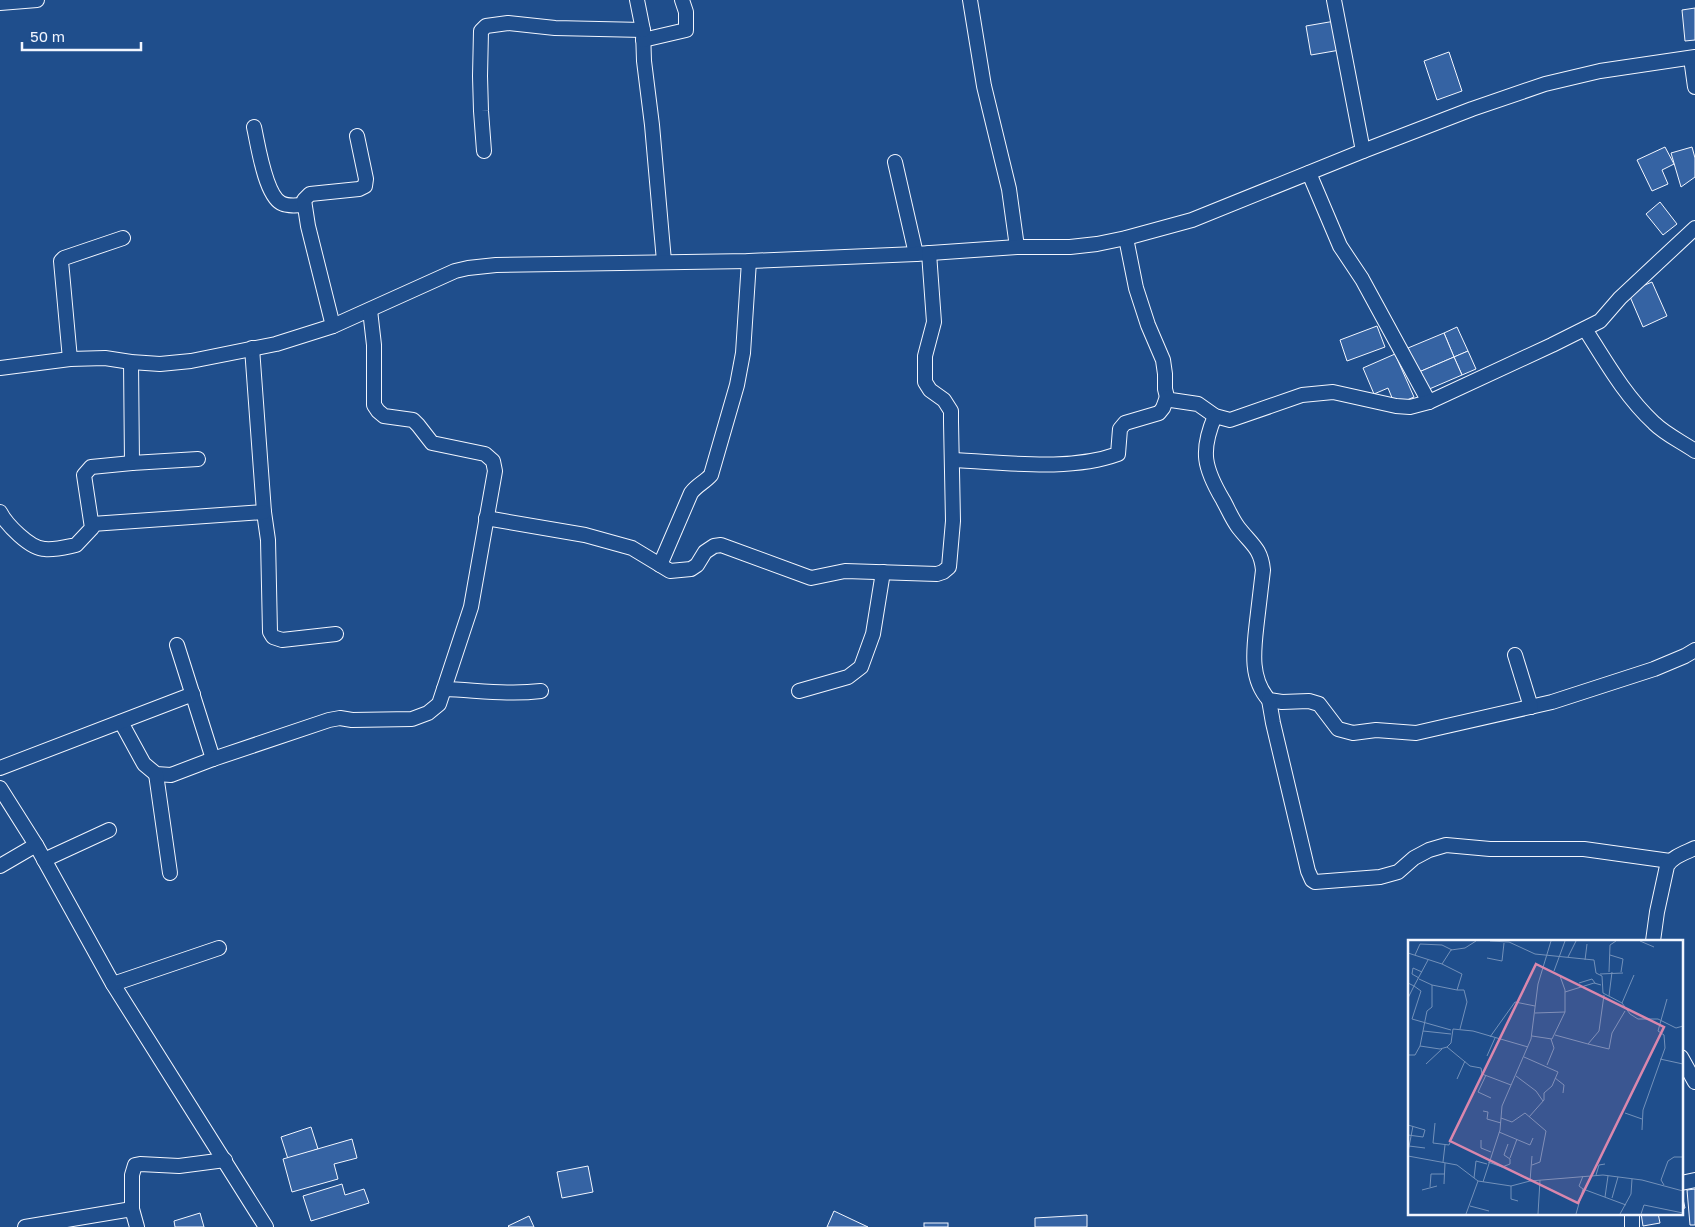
<svg xmlns="http://www.w3.org/2000/svg" width="1695" height="1227" viewBox="0 0 1695 1227" font-family="'Golos Text',sans-serif">
  <style>
    .building { fill: #3563a3; stroke: #f2f6ff }
    .lines { fill: none; stroke-linecap: round; stroke-linejoin: round }
    .minor-casing { stroke: #f2f6ff; stroke-width: 16 }
    .minor { stroke: #1f4e8c; stroke-width: 14 }
    .inset-road { fill: none; stroke: #7391ba; stroke-width: 1 }
    .view { fill: #da87ad; fill-opacity: 0.15; stroke: #da87ad; stroke-width: 2.5 }
    .inset-edge { fill: none; stroke: #f2f6ff; stroke-width: 2.5 }
  </style>
  <rect width="100%" height="100%" fill="#1f4e8c"/>
  <g class="building">
    <path d="M1695,8V40L1685,41L1682,10Z"/>
    <path d="M1335,21L1340,50L1311,55L1306,26Z"/>
    <path d="M1449,52L1462,91L1437,100L1424,61Z"/>
    <path d="M1665,147L1674,164L1662,170L1668,184L1652,191L1637,160Z"/>
    <path d="M1692,147L1695,158V177L1681,187L1671,153Z"/>
    <path d="M1660,202L1677,224L1663,235L1646,214Z"/>
    <path d="M1652,282L1667,316L1643,327L1628,292Z"/>
    <path d="M1377,326L1385,347L1347,361L1340,340Z"/>
    <path d="M1457,327L1468,351L1454,357L1444,333Z"/>
    <path d="M1444,333L1454,357L1419,372L1408,348Z"/>
    <path d="M1468,351L1476,369L1462,375L1454,357Z"/>
    <path d="M1395,354L1414,397L1395,405L1388,388L1374,394L1363,368Z"/>
    <path d="M1454,357L1462,375L1427,390L1419,372Z"/>
    <path d="M311,1127L318,1149L288,1159L281,1137Z"/>
    <path d="M352,1139L357,1158L334,1164L338,1179L292,1192L283,1159Z"/>
    <path d="M588,1166L593,1192L562,1198L557,1172Z"/>
    <path d="M342,1184L345,1195L364,1189L369,1203L311,1221L303,1196Z"/>
    <path d="M1695,1189V1225H1690L1687,1190Z"/>
    <path d="M1681,1190L1685,1208L1681,1209Z"/>
    <path d="M834,1211L868,1227H827Z"/>
    <path d="M200,1213L204,1227H175L174,1221Z"/>
    <path d="M1641,1213H1658L1660,1223L1643,1226Z"/>
    <path d="M1087,1215V1227H1035V1218Z"/>
    <path d="M529,1216L534,1227H509L508,1226Z"/>
    <rect x="924" y="1223" width="24" height="4"/>
  </g>
  <g class="lines">
    <defs>
      <g id="minor">
        <path d="M637,0L643,30L644,61L652,125L664,261"/>
        <path d="M970,0L984,86L1009,189L1017,247"/>
        <path d="M1334,0L1363,151"/>
        <path d="M0,3L37,0"/>
        <path d="M643,40L686,30V12L682,0"/>
        <path d="M1691,58L1695,87"/>
        <path d="M254,127C258,145 265,194 281,203C288,207 296,205 304,205"/>
        <path d="M484,151L481,111L480,76L481,31L486,26L508,23L555,28L643,30"/>
        <path d="M895,162L916,254"/>
        <path d="M1309,173L1340,246L1362,279L1429,402"/>
        <path d="M1126,238L1136,288L1148,325L1163,360L1165,374V389L1167,397L1171,400L1198,404L1215,416L1230,420L1302,395L1333,392L1396,406L1410,407L1429,402L1552,345L1600,321L1620,298L1695,228"/>
        <path d="M333,326L308,226L304,200L310,194L359,189L365,186L366,179L357,136"/>
        <path d="M1585,329C1606,362 1625,396 1654,423C1665,434 1682,442 1695,451"/>
        <path d="M252,348L264,512L268,540L270,632L273,637L282,640L336,634"/>
        <path d="M70,359L61,261L64,258L123,238"/>
        <path d="M131,362L132,463"/>
        <path d="M0,368L70,359L105,358L131,362L160,364L191,361L276,344L333,326L455,271L468,268L496,265L749,261L916,254L1017,247H1070L1097,244L1126,238L1192,220L1363,151L1472,109L1545,84L1600,71L1695,57"/>
        <path d="M1215,416C1200,451 1204,468 1223,500C1228,509 1232,519 1238,527C1251,544 1261,548 1263,570C1261,587 1259,604 1257,621C1254,648 1249,678 1269,700L1282,702L1309,701L1319,704L1338,729L1353,733L1376,730L1416,733L1552,702L1654,669L1685,656L1695,650"/>
        <path d="M952,460C1004,462 1068,472 1118,454L1120,429L1125,423L1159,413L1163,408L1167,397"/>
        <path d="M0,512C6,524 30,549 45,549C55,550 66,547 76,545L92,528L84,475L91,467L132,463L198,459"/>
        <path d="M486,518L585,535L632,548L670,571L691,569L697,565L705,552L714,546L721,545L811,578L845,571L937,574L943,572L949,567L953,521L951,422V411L944,400L930,390L925,382V356L934,322L929,253"/>
        <path d="M92,524L264,512"/>
        <path d="M660,565L691,493C697,485 705,482 711,475L737,385L743,353L749,261"/>
        <path d="M177,645L213,759"/>
        <path d="M1515,655L1531,707"/>
        <path d="M444,689C476,690 508,695 541,691"/>
        <path d="M799,691L848,677L861,667L873,634L883,572"/>
        <path d="M1269,700L1273,723L1308,871L1312,880L1315,882L1380,877L1398,872L1414,858L1429,850L1446,845L1490,849H1584L1670,861"/>
        <path d="M121,722L144,764L156,774L171,775L213,759L329,720L340,718L352,720L412,719L428,713L439,704L471,607L495,471L493,461L485,454L432,443L418,425L413,420L384,416L378,411L374,405V345L370,310"/>
        <path d="M0,768L193,694"/>
        <path d="M156,774L170,873"/>
        <path d="M0,788L36,845L113,984L266,1227"/>
        <path d="M44,860L109,830"/>
        <path d="M0,866L36,845"/>
        <path d="M1653,941L1657,912L1667,866C1673,856 1685,853 1695,848"/>
        <path d="M113,984L219,948"/>
        <path d="M1681,1057L1695,1082"/>
        <path d="M1681,1183L1695,1180"/>
        <path d="M132,1209V1175L135,1165L140,1164L179,1166L225,1160"/>
        <path d="M1632,1213V1227"/>
        <path d="M25,1227L132,1209L137,1227"/>
      </g>
    </defs>
    <use href="#minor" class="minor-casing"/>
    <use href="#minor" class="minor"/>
  </g>
  <g transform="translate(1408 940)">
    <rect width="275" height="275" fill="#1f4e8c"/>
    <path class="inset-road" d="M82,1L101,2L127,14L186,20L188,33L194,36L195,53L214,63L222,74L230,79H250L268,88L275,86M232,1L246,7M0,13L34,24L43,10L57,8L68,1M7,15L12,4L34,5L44,10M202,15L215,19L213,32M160,17L168,1M79,18L94,21L96,3M20,20L6,46L13,51L4,79L43,90M177,20L179,4M34,24L54,34L49,50H56L59,62L52,89M146,31L157,1M201,32L202,5L208,1M192,34L215,33M11,38L4,34L5,28L14,32M11,39L24,45V67L19,71L12,106M0,43L6,46L0,58M171,43L184,39L187,43M24,45L49,50M157,52L186,43L193,45M201,56L204,32M214,63L226,35M127,73L157,72M15,91L43,94M147,95L180,104L191,91L196,55M124,96L144,99L157,72V50L152,36L134,27M82,97L107,62L127,66M180,104L201,109L204,93L217,71M39,107L62,126L73,128L74,134L103,145M0,115H7L12,106L32,109L39,107L43,103L45,89L65,91L120,107M79,116L87,98M116,117L150,132L144,146L136,153V160L121,177M252,119L275,124M18,124L34,109M139,125L146,108L143,99M78,135L70,152L83,158M108,136L128,151L135,161M147,138L156,145L155,153M49,139L57,121M75,171L80,172L79,179L93,183M217,173L234,179M93,178L104,182L117,173L138,191L132,222L124,225M27,183L25,203L41,205L46,193M0,185L17,190L15,197L0,195M234,190L235,170L257,108L256,95L250,91L259,59M91,192L122,205L125,198M73,200V208L83,212M1,206L17,208M0,212L5,186M0,216L49,225L70,241L58,274M102,218L109,199M35,222L37,205M80,222L94,227L102,224V219L96,215L100,204M188,235L191,225L197,224M175,236L171,246L175,249M66,238L68,221L79,224M70,241L103,246L122,241L195,235L234,240L275,251M122,241L124,216M75,242L92,190L94,166L123,99L130,44L143,1M36,244L37,223M256,245L253,240L260,221L266,217H275M103,246V259L110,261M22,247L23,234H36M14,250L29,246M197,257L200,236M204,258L210,237M62,266L81,271M130,274L132,240M168,274L175,249L218,265M212,274L223,254L224,239M233,274L236,265L275,273"/>
    <path class="view" d="M128,24L256,87L170,263L42,201Z"/>
    <rect width="275" height="275" class="inset-edge"/>
  </g>
  <path d="M22 42v8h119v-8" fill="none" stroke="#f2f6ff" stroke-width="2.5"/>
  <text x="30" y="42" font-size="15" fill="#f2f6ff" stroke="#1f4e8c" stroke-width="4" paint-order="stroke">50 m</text>
</svg>
